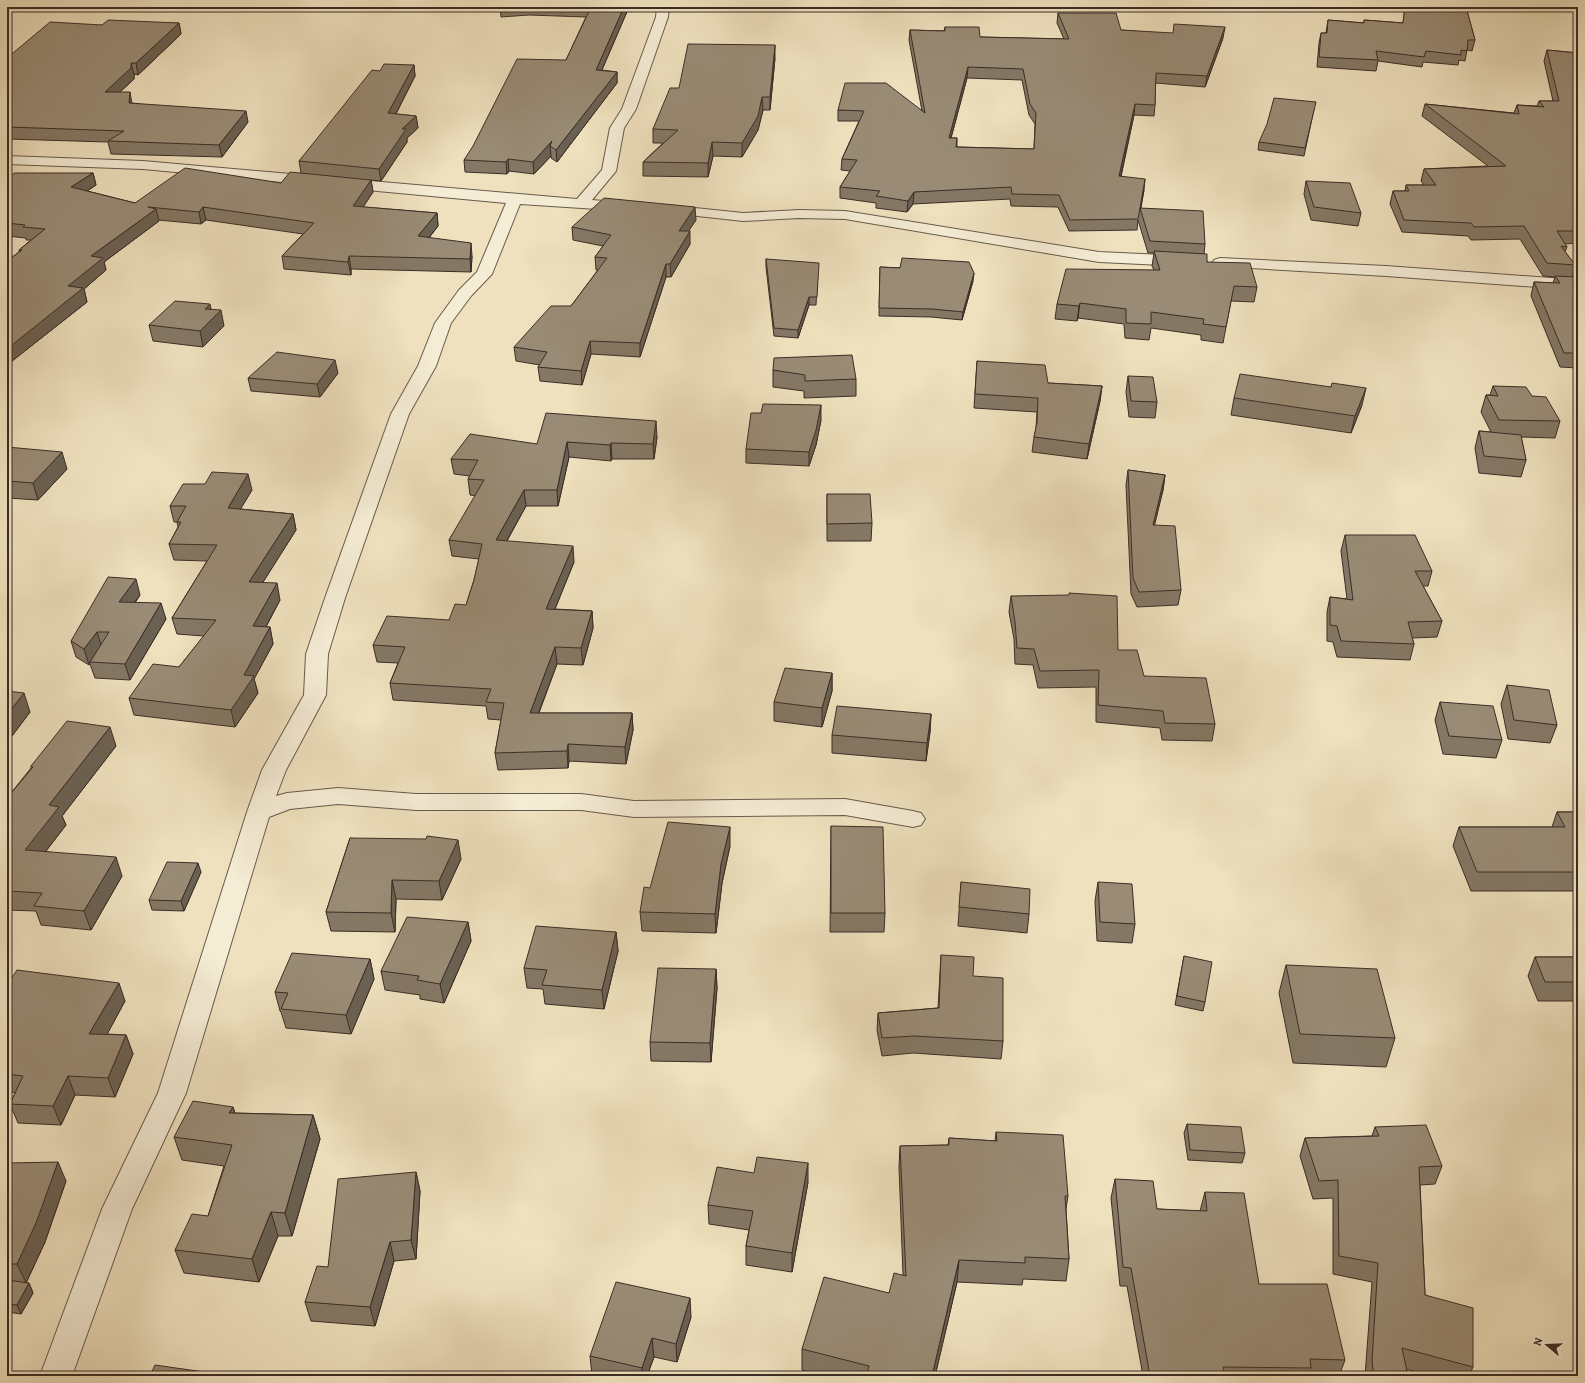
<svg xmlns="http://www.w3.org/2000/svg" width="1585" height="1383" viewBox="0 0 1585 1383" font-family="Alegreya,serif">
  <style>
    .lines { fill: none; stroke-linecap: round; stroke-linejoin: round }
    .street-casing { stroke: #685a4c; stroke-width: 2 }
    .street { fill: #f5ecd5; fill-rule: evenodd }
    .wall { fill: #847865; stroke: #3b2d26; fill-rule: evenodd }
    .shaded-wall { fill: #6b6152; stroke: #3b2d26 }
    .building { fill: #998b75; stroke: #3b2d26; fill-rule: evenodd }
  </style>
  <rect width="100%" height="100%" fill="#efe1be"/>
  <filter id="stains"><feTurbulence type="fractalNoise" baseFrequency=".005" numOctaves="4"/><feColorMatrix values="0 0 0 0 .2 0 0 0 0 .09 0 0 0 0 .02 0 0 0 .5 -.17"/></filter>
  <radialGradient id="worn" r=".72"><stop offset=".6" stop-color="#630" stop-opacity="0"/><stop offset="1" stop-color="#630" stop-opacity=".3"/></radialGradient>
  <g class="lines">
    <defs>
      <g id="street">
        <path d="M657,7H669L668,17L636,109L624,128L616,171L592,200L628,203L633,204L635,207L633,210L628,211L520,204L492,274L471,296L451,323L436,366L409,414L345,598L328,654L326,695L286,770L276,796L287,793L338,788L416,794H581L634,801L845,799L913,811L921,813L925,819L921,825L913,827L845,815L634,817L581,810H416L338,804L290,809L269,817L186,1093L132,1209L72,1376H40L102,1209L158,1093L247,812L262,770L304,695L306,654L325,598L391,414L418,366L435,323L459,290L477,272L506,203L143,169L7,164V156L143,161L577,199L602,170L610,128L622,109L656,17Z"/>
        <path d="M666,205L743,213L799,210L845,211L1099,252L1184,256L1189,258L1192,261L1189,264L1184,266L1099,262L845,219L799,218L743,221L661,212L659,209L661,206Z"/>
        <path d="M1220,258L1386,266L1578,280V290L1386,276L1214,266L1212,263L1214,260Z"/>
      </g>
    </defs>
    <use href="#street" class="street-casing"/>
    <use href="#street" class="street"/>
  </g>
  <g class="wall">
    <path d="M500,7H629L602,70L617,72V83L557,162L551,158V156L534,174L509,171L507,174L465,172L464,160L566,60L586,17L529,15L501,17Z"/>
    <path d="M1405,7H1466L1475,40L1472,51L1467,50L1465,61L1459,60L1458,65L1423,62L1422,67L1378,61L1376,71L1317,67L1319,43L1321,33H1326L1328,20L1364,23V20L1403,23Z"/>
    <path d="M1058,13L1121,30L1223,38L1205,87L1155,83V105L1154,116L1134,115L1121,177L1144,190L1141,208L1205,244L1204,254L1207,262L1257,287L1254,302L1231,301L1223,343L1201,340V335L1151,328L1149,340L1125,338L1124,324L1078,318L1077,321L1055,319L1057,304L1154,270L1152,266L1154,253H1148L1138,220L1137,230L1069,231L1058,207L1011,206L1010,199L913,204L907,212L876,208V203L840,198V187L850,171L841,170L842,159L859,121H838V110L922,111L909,40L910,30L944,31L945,27L980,37L1064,39L1057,23ZM967,78L1022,80L1029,115L1035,124L1034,149L957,147V138H951Z"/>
    <path d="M179,23L181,34L138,75L134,74V79L120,92L132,103L248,122L222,157L111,154L108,142L7,139V58L102,25Z"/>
    <path d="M1547,50L1578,53V243L1565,244L1567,247L1565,252L1575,265L1572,277H1578V368L1560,367L1531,296L1534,282L1553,283L1555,277L1543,276L1520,239L1471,240L1468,236L1402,232L1390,204L1393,191H1405L1406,185H1424L1421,181L1424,169L1488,166L1422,116L1425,104L1514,113L1517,105L1537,106L1539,101H1553L1544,61Z"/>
    <path d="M775,58L770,110H763L758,130L742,157L713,156L708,177L643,176V162L663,143H653V129L679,88Z"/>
    <path d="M414,65L415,76L396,114L416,116L418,128L407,138V142L381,181L371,180L373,192L363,207L437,213L438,226L429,238L472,256L471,272L351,269V275L284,269L282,256L303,234L206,220L201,224L158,220L159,221L104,262L106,270L84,289L87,302L7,365V261L19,252V250L31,240H26V238L7,236V181L93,173L96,185L87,191L135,203L281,183L301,173L299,161L380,71Z"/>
    <path d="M1314,109L1304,156L1258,150L1259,142Z"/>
    <path d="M1306,181L1361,213L1358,226L1311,220L1304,194Z"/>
    <path d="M696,220L688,231L690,244L671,277H666L640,357L591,354L582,385L540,381L538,367L540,365L516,361L514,347L571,306L598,270H596L595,257L603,246L573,240L572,227Z"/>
    <path d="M766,259L818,270L816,305H809L798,338L774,336L766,267Z"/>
    <path d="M880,267L900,268L973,281L962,320L931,317L879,316Z"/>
    <path d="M211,309L224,326L203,347L153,341L149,325Z"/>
    <path d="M977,361L1048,383L1102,386L1100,401L1087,459L1032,452L1034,437L1036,428L1037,412L974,408Z"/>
    <path d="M773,370L856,379V396L804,398V391L773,387Z"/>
    <path d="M338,373L320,397L251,391L248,378Z"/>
    <path d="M1128,376L1157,402L1155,418L1129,417L1126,392Z"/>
    <path d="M1493,386L1532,396L1560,421L1555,438L1521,437L1526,460L1521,477L1479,473L1475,448L1479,431L1491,432L1481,412L1486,395H1490Z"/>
    <path d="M1331,387L1362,405L1351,433L1231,415L1234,398Z"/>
    <path d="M821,420L816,445L809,466L746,463V449Z"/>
    <path d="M657,437L654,459H612L611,461L569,457L558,506H526L507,541L574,562L555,609L592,611L593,628L583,665L557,664L539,713H632L633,730L626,764L569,761L568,768L498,770L495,753L501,720L488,719L486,706L393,700L390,683L398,663L377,662L373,645L449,620L466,605L474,580L479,559L452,556L449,540L476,496L470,495L468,479L470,476L454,474L451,459L537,444Z"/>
    <path d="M7,447L67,469L38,500L7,498Z"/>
    <path d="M1128,470L1165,475L1163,490L1154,525L1181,590L1178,605L1137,607L1131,594L1126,485Z"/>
    <path d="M252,490L240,509L293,514L296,530L263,582L280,600L266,627H270L273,644L254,679L258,693L235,727L134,715L129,698L179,667L204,636L177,634L172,618L207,561L174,560L169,544L178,527L177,522H174L170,506Z"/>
    <path d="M827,494L872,523L871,541H827Z"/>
    <path d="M1345,535L1432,571L1428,586H1423L1442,621L1437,637L1412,638L1414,644L1410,660L1337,657L1333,642L1327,641V612L1330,597L1347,599L1341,551Z"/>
    <path d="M140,595L135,603L166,619L130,680L95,678L90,664L89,665L76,657L71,641Z"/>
    <path d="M1011,596L1118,650L1144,676L1215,724L1212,741L1162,740L1160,728L1096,722V687L1038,688L1033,665L1015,664L1014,639L1009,612Z"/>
    <path d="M832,673V691L822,727L774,721V702Z"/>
    <path d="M1507,685L1557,725L1550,743L1508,739L1501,704Z"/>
    <path d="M7,691L30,712L12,736L7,735Z"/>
    <path d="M1440,702L1502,740L1496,758L1443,754L1435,720Z"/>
    <path d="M931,714L930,732L926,761L832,753V735Z"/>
    <path d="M116,746L62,816L66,825L46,851L122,876L91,930L41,925L36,911L7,910V798L31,768V766Z"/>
    <path d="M1557,812H1578V891H1471L1453,846L1459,827H1552Z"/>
    <path d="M831,826L885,913L884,932H830Z"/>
    <path d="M350,838L461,859L442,900L396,899L395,932L331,931L326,912Z"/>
    <path d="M730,846L722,883L716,933L642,931L640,912L650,888Z"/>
    <path d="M201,872L184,911L152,910L149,900Z"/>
    <path d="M961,882L1029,914L1027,933L958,926Z"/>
    <path d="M1098,882L1135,924L1132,943L1097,941L1095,901Z"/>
    <path d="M468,922L471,941L444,1003L420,999V995L385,990L381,971Z"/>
    <path d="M616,932L618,951L604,1009L545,1004L543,989L527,988L524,968Z"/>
    <path d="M941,955L973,976L1003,1041L1001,1059L913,1053L882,1056L877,1030L878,1013L938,1008Z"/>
    <path d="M1184,956L1205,1002L1203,1011L1175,1005Z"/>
    <path d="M1535,957H1578V1001H1538L1528,976Z"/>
    <path d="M370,959L374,979L351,1034L286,1028L281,1012L280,1011L275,992Z"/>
    <path d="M1286,965L1395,1038L1386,1067L1293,1063L1279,993Z"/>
    <path d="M716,969L717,988L711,1062L651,1061L650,1042Z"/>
    <path d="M7,985L125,1001L107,1034L126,1035L133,1054L115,1097L75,1095L61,1125L18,1123L10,1104L15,1093L7,1091Z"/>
    <path d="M233,1107L235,1113L313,1115L320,1139L292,1236H278L259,1282L184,1273L175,1250L208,1216L224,1166L182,1160L174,1137Z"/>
    <path d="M1187,1124L1245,1153L1242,1163L1188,1160L1184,1133Z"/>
    <path d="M1375,1127L1442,1166L1435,1184L1420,1185L1425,1295L1473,1367L1469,1376H1432L1406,1369L1408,1376H1365L1372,1282L1333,1274V1198L1313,1199L1300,1156L1305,1138L1372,1136Z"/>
    <path d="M996,1132L1068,1196L1066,1209L1069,1259L1066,1281L1023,1279L1022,1285L957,1282L935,1376H824L802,1370V1349L889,1293L903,1275L899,1167L900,1146L948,1145L949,1138L995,1141Z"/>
    <path d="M7,1163L66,1181L45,1242L26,1283H29L33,1293L21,1314L7,1312Z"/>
    <path d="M416,1172L420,1191L416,1259L394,1261L375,1326L311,1321L305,1302L328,1267Z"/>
    <path d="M1115,1179L1157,1209L1200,1211L1205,1192L1259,1284L1345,1360L1339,1376H1143L1127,1286H1120L1111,1198Z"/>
    <path d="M808,1182L792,1272L746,1265V1246L749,1230L709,1224L708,1205Z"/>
    <path d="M691,1317L677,1362L654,1357L647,1376H598L592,1375L590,1356Z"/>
  </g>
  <g class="shaded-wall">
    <path d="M624,7H629L597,81L596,70Z"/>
    <path d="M179,23L181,34L138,75L136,63Z"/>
    <path d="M1225,27L1223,38L1205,87L1207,76Z"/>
    <path d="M775,45V58L770,110V97Z"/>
    <path d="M131,63L134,74V79L108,103L105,92Z"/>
    <path d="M414,65L415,76L390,125L388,113Z"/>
    <path d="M968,67L967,78L948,149L949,138Z"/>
    <path d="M617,72V83L557,162L556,150Z"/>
    <path d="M130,92L132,104L129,103Z"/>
    <path d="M762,97L763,110L758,130L742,157V143Z"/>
    <path d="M1135,104L1134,115L1118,188L1119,176Z"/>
    <path d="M246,111L248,122L222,157L219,145Z"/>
    <path d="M416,116L418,128L407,138V142L381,181L379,169L402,129Z"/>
    <path d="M552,141L550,146L551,156L534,174L533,162Z"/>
    <path d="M712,142L713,156L708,177V163Z"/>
    <path d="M508,159L509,171L507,174L506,162Z"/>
    <path d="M93,173L96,185L75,199L71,187Z"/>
    <path d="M1145,179L1144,190L1140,210V208Z"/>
    <path d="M371,180L373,192L355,219L353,206Z"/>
    <path d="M914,192L913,204L907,212L908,201Z"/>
    <path d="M203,207L206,220L201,224L199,212Z"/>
    <path d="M695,207L696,220L680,244L679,231Z"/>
    <path d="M156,209L159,221L104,262L106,270L84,289L87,302L7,365V349L68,286L91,256Z"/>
    <path d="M437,213L438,226L420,249L418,236Z"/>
    <path d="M690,231V244L671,277L670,264Z"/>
    <path d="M471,243L472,256L471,272L470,259Z"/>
    <path d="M349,256L351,269V275L348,262Z"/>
    <path d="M666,264V277L640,357V343Z"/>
    <path d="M974,273L973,281L962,320L963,312Z"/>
    <path d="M809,297V305L798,338V330Z"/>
    <path d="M1080,303L1078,318L1077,321L1079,306Z"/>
    <path d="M210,304L213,318L221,310L224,326L203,347L200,331L205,309Z"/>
    <path d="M590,341L591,354L582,385L581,371Z"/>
    <path d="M335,360L338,373L320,397L317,384Z"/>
    <path d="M1102,386L1100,401L1087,459L1089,444Z"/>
    <path d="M1366,388L1362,405L1351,433L1355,416Z"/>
    <path d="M821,405V420L816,445L809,466V452Z"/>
    <path d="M656,421L657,437L654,459L653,444Z"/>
    <path d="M567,442L569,457L558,506L557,490Z"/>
    <path d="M611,443L612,459L611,461L610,445Z"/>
    <path d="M62,452L67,469L38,500L33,483Z"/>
    <path d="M248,474L252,490L231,525L228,508Z"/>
    <path d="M1165,475L1163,490L1151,540L1153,525Z"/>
    <path d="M524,490L526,506L498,556L496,540Z"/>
    <path d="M293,514L296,530L253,598L249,582Z"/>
    <path d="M573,546L574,562L548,626L546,609Z"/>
    <path d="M136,579L140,595L123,618L119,602Z"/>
    <path d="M277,583L280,600L257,643L253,626Z"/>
    <path d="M161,603L166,619L130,680L125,664Z"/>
    <path d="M592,611L593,628L583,665L581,648Z"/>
    <path d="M270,627L273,644L254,679L258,693L235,727L231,710L244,675Z"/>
    <path d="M97,632L102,648L90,662V664L89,665L84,649Z"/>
    <path d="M555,647L557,664L532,730L530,713Z"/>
    <path d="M832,673V691L822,727V708Z"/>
    <path d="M24,693L30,712L12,736L7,722V715Z"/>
    <path d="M632,713L633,730L626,764L625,747Z"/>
    <path d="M931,714L930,732L926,761L927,743Z"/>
    <path d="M110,727L116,746L62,816L66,825L32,869L25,850L49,805Z"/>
    <path d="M568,744L569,761L568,768L567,751Z"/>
    <path d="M730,827V846L722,883L716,933L715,914L721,864Z"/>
    <path d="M458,840L461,859L442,900L439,881Z"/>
    <path d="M116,857L122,876L91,930L84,911Z"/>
    <path d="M198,863L201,872L184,911L181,901Z"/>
    <path d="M392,880L396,899L395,932L391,913Z"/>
    <path d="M468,922L471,941L444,1003L440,984Z"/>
    <path d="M616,932L618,951L604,1009L602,990Z"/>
    <path d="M370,959L374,979L351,1034L346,1015Z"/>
    <path d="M716,969L717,988L711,1062L710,1043Z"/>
    <path d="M119,983L125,1001L97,1053L89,1034Z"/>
    <path d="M126,1035L133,1054L115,1097L108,1078Z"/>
    <path d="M68,1076L75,1095L61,1125L53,1106Z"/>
    <path d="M233,1107L240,1130L229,1113Z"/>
    <path d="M313,1115L320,1139L292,1236L285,1213Z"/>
    <path d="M58,1162L66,1181L45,1242L26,1283L17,1264Z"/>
    <path d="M808,1163V1182L792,1272V1253Z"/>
    <path d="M416,1172L420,1191L416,1259L411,1240Z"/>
    <path d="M271,1212L278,1236L259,1282L252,1259Z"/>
    <path d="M390,1242L394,1261L375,1326L370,1307Z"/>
    <path d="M959,1260L957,1282L935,1376H932Z"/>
    <path d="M29,1283L33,1293L21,1314L17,1305Z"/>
    <path d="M690,1298L691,1317L677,1362L676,1344Z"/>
    <path d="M652,1338L654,1357L647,1376H642V1368Z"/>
  </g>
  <g class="building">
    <path d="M591,7H624L596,70L617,72L556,150L550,146L552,141L533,162L508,159L506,162L464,160L473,146L517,59L566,60Z"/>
    <path d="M1405,7H1466L1475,40H1468L1467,51L1461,50V55L1426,51L1424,57L1376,51L1378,60L1319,57L1321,33H1327L1328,20L1364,23V20L1403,23Z"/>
    <path d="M1058,13H1116L1121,30L1173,33L1174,24L1225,27L1207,76L1156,73L1155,105L1135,104L1119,176L1145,179L1140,208L1203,211L1205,244L1150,241L1140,208L1138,219L1070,220L1059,195L1012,194L1011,187L914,192L908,201L876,196L880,191L840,187L857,160L842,159L864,111L838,110L845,83H886L925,113L910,30L945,31V27H979L980,37L1069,39ZM968,67L1023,69L1030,104L1036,113L1034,149L956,147L957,138H949Z"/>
    <path d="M108,20L179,23L136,63H131V68L105,92H130L129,103L246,111L219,145L108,141L124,131L7,127V58L50,22L102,25Z"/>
    <path d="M688,44L775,45L770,97H762L758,116L742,143L712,142L708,163L643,162L678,130L653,129L670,88H679Z"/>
    <path d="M1547,50L1578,53V231H1557L1567,247L1561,246L1575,265L1547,263L1524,226L1474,227L1471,223L1404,220L1393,191H1409L1406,185H1436L1424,169L1506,166L1425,104L1519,114L1517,105L1544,107L1539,101H1559Z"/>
    <path d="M384,64L414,65L388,113L416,116L402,129H406L379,169L299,161L372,70L380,71Z"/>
    <path d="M1274,98L1316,102L1305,148L1259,142L1267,124Z"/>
    <path d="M185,168L281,183L290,172L371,180L353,206L437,213L418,236L471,243L470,259L349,256L348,262L282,256L314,223L203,207L199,212L148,207L156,209L91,256L103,258L68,286L83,288L7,349V261L22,250H19L45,229L23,227L25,225L7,223V181L14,173H93L71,187L135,203Z"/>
    <path d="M1306,181L1350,183L1361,213L1314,207Z"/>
    <path d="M604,198L695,207L679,231H690L670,264H666L640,343L590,341L581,371L538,367L547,352L514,347L551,306H571L607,258L595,257L611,235L572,227Z"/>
    <path d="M1154,251L1207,254V262L1250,263L1257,287L1234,286L1226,327L1203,324L1204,319L1151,312V324L1126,323V309L1080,303L1079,306L1057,304L1066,269L1160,270Z"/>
    <path d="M902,258L969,262L974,273L963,312L932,309L879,308L880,267L900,268Z"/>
    <path d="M766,259L819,263L817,297H809L798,330L774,328Z"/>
    <path d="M1555,276L1578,277V353H1564L1534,282L1560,283Z"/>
    <path d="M175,301L210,304L205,309L221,310L200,331L149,325Z"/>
    <path d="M277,352L335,360L317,384L248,378Z"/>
    <path d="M852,355L856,379L805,381V375L773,370L774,358Z"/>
    <path d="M977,361L1045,365L1048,383L1102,386L1089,444L1034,437L1037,423L1038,398L975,394Z"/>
    <path d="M1240,374L1331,387L1332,383L1366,388L1355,416L1234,398Z"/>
    <path d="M1128,376L1153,377L1157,402L1131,401Z"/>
    <path d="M1493,386L1526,387L1532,396L1546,397L1560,421L1499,420L1486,395L1498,396Z"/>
    <path d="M763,404L821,405L816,430L809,452L746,449L751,413H761Z"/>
    <path d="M546,413L656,421L653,444L611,443L610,445L567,442L557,490H524L496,540L573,546L546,609L592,611L581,648L555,647L530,713H632L625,747L568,744L567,751L495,753L504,703L486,702L491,689L390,683L405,647L373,645L387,616L449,620L455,604L466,605L474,580L482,544L449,540L484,480L468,479L478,460L451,459L470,434L537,444Z"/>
    <path d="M1479,431L1521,435L1526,460L1484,456Z"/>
    <path d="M7,447L62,452L33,483L7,481Z"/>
    <path d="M1128,470L1165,475L1153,525L1175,526L1181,590L1139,592L1133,578Z"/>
    <path d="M212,472L248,474L228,508L293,514L249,582L277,583L253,626L270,627L244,675L254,676L231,710L129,698L153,664L179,667L216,620L172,618L217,545L169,544L181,522H177L186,506H170L183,484H205Z"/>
    <path d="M827,494H870L872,523L827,524Z"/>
    <path d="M1345,535H1415L1432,571H1415L1442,621L1408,622L1414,644L1341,641L1337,626L1330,625V597L1353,600Z"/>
    <path d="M108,577L136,579L119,602L161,603L125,664L90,662L109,632H97L84,649L71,641Z"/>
    <path d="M1069,593L1117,596L1118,650H1137L1144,676L1206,678L1215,724L1165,723L1163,711L1098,705L1099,670L1040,671L1034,649L1017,648L1015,622L1011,596L1069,595Z"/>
    <path d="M785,668L832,673L822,708L774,702Z"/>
    <path d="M1507,685L1549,690L1557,725L1514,720Z"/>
    <path d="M7,691L24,693L7,715Z"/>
    <path d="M1440,702L1493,706L1502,740L1449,736Z"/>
    <path d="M837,706L931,714L927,743L832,735Z"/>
    <path d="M67,721L110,727L49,805L59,807L25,850L116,857L84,911L34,906L42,893L7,891V798L33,767L31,766Z"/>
    <path d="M1557,812H1578V872H1477L1459,827H1565Z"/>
    <path d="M668,822L730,827L721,864L715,914L640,912L644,887L650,888Z"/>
    <path d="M831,826L883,827L885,913H831Z"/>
    <path d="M427,836L458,840L439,881L392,880L391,913L326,912L350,838L426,839Z"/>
    <path d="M167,862L198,863L181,901L149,900Z"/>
    <path d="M961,882L1030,889L1029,914L959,907Z"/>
    <path d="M1098,882L1132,884L1135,924L1100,922Z"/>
    <path d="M407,917L468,922L440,984L417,980L419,976L381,971Z"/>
    <path d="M536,926L616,932L602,990L542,985L547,970L524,968Z"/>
    <path d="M292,953L370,959L346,1015L281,1009L288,993L275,992Z"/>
    <path d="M941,955L974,957L973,976L1003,978V1041L914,1036L882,1038L878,1013L939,1008Z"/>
    <path d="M1184,956L1212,962L1205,1002L1177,996Z"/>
    <path d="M1535,957H1578V982H1545Z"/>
    <path d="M1286,965L1377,969L1395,1038L1300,1034Z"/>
    <path d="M658,968L716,969L710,1043L650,1042Z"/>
    <path d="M17,970L119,983L89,1034L126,1035L108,1078L68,1076L53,1106L10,1104L23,1076L7,1074V985Z"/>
    <path d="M193,1101L233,1107L229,1113L313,1115L285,1213L271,1212L252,1259L175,1250L192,1214L208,1216L232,1145L174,1137Z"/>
    <path d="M1187,1124L1241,1127L1245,1153L1190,1150Z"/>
    <path d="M1426,1125L1442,1166L1419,1167L1425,1295L1473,1308V1367L1402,1348L1408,1376H1374L1372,1361L1378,1263L1339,1256L1338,1180L1319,1181L1305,1138L1379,1136L1375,1127Z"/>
    <path d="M996,1132L1063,1135L1068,1196H1065L1069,1259L1025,1257V1263L959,1260L932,1376H866L869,1366L802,1349L824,1277L889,1293L894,1273L906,1276L900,1146L949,1145V1138L997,1141Z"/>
    <path d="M757,1157L808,1163L792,1253L746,1246L753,1211L708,1205L717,1167L754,1173Z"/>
    <path d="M58,1162L36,1223L17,1264H7V1163Z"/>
    <path d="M416,1172L411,1240L390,1242L370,1307L305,1302L317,1266L328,1267L338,1179Z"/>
    <path d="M1115,1179L1153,1181L1157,1209L1207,1211L1205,1192L1244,1193L1259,1284H1327L1345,1360L1310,1359L1311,1368L1223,1367L1225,1376H1150L1131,1268L1123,1267Z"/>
    <path d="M7,1280L29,1283L17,1305L7,1304Z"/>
    <path d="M616,1282L690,1298L676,1344L652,1338L642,1368L590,1356Z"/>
    <path d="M155,1365L232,1376H150Z"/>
  </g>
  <rect width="1585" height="1383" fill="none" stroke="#efe1be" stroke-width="24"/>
  <rect x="8" y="8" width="1569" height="1367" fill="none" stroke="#3b2d26" stroke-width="2"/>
  <rect x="12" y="12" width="1561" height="1359" fill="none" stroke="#3b2d26"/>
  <g transform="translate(1547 1345) rotate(289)" stroke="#f5ecd5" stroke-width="3" paint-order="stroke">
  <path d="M0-3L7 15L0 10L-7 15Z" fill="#3b2d26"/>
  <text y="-6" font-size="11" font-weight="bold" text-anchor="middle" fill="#3b2d26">N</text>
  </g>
  <rect width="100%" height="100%" filter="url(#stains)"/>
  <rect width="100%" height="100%" fill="url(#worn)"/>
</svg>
